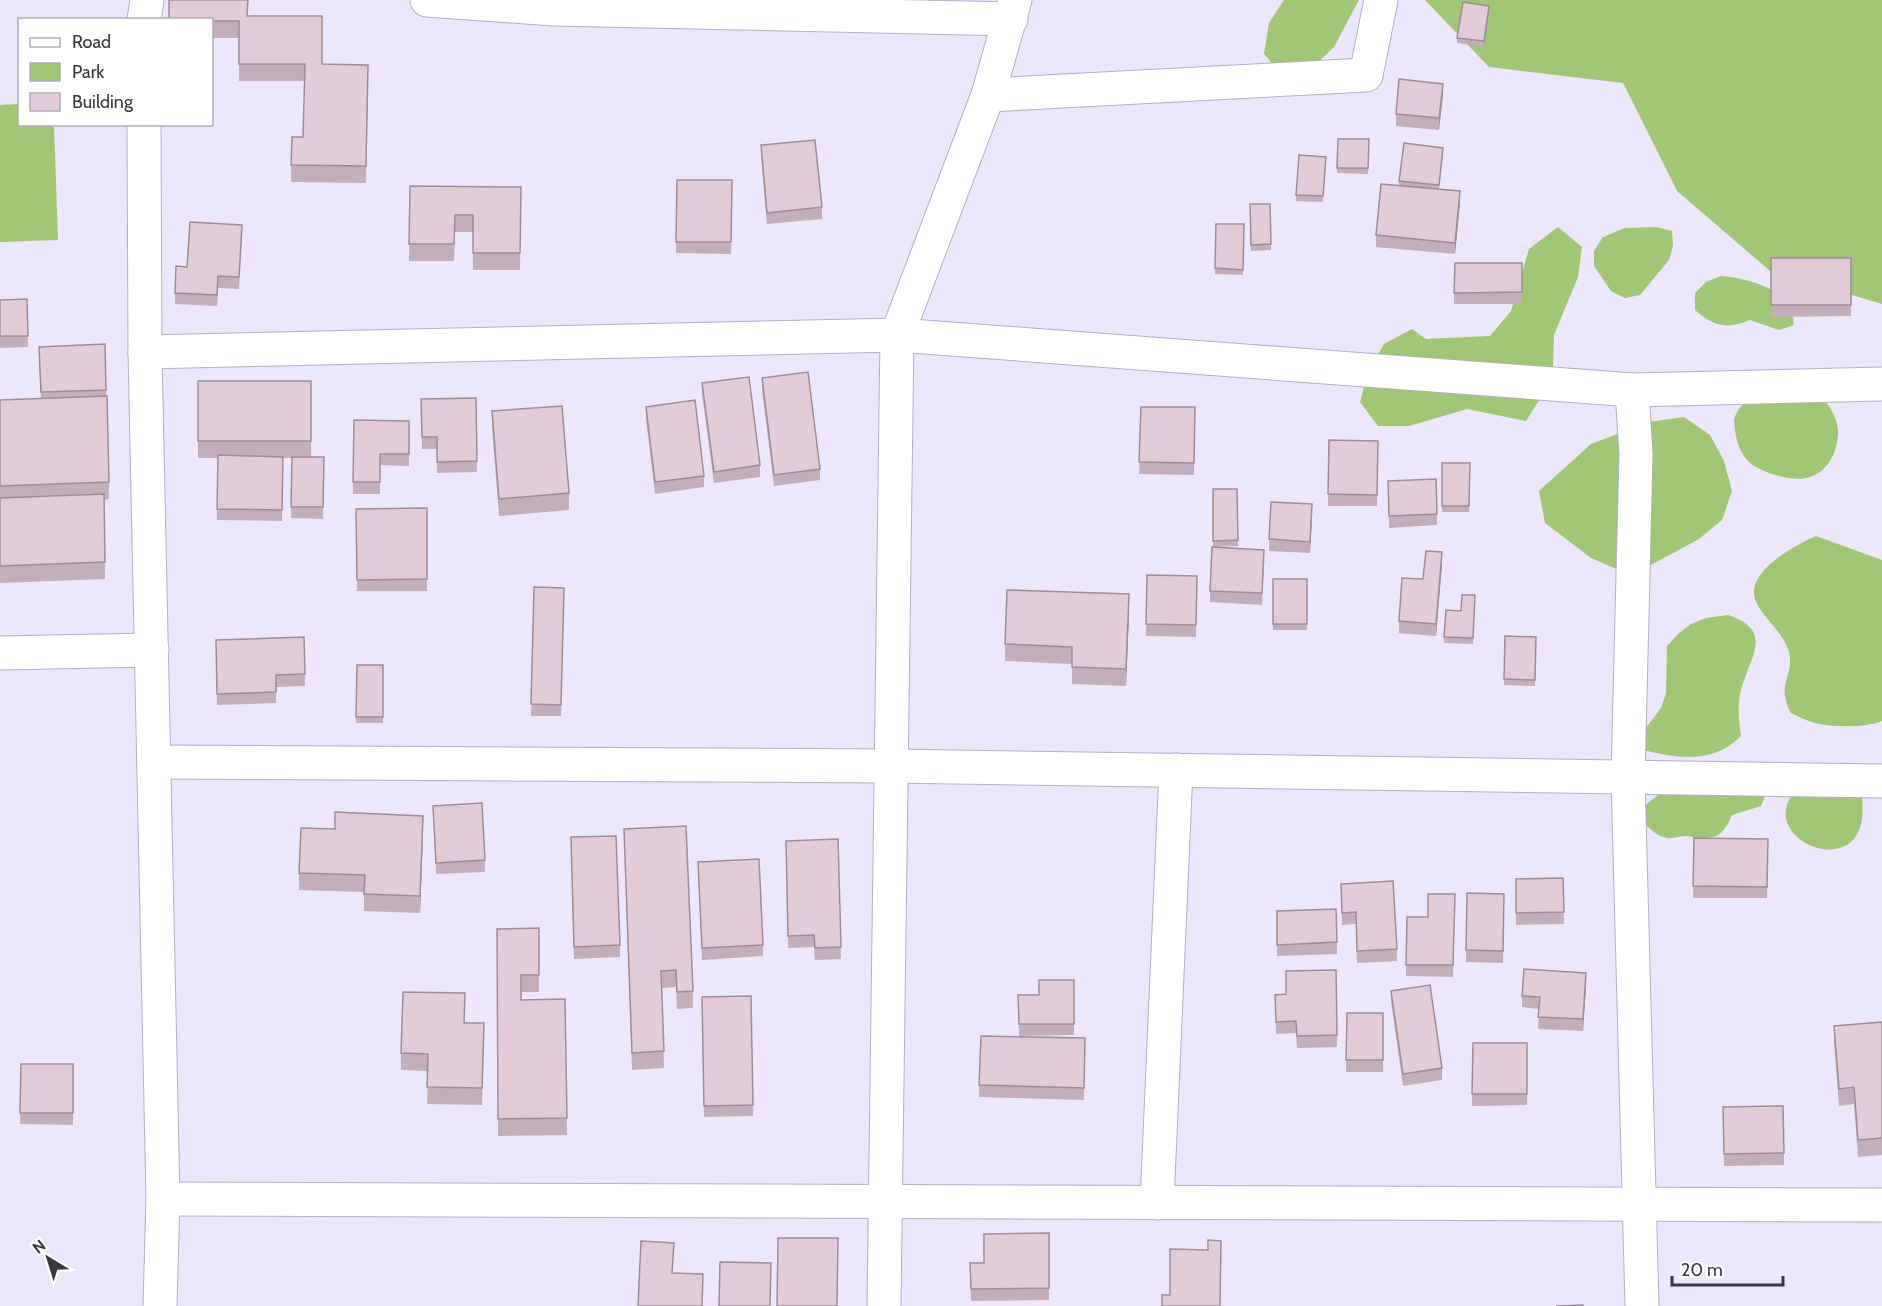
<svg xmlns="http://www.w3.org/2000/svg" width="1882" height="1306" viewBox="0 0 1882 1306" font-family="Cabin,sans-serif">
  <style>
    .green { fill: #a0c773 }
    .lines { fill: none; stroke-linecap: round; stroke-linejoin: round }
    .street-casing { stroke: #b3aec5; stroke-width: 35 }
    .street { stroke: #fff; stroke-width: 33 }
    .wall { fill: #c3aeb9 }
    .shaded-wall { fill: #9f8d96 }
    .building { fill: #e3cad7; stroke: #9f8d96; stroke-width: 1.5 }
  </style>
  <rect width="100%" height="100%" fill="#ece7ff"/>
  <g class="green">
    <path d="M1284,0H1359L1334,47L1311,69L1283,76L1264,54L1269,23Z"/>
    <path d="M1425,0H1882V304L1769,270L1677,191L1623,83L1489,67Z"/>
    <path d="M19,104L20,124L54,125L58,240L0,242V105Z"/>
    <path d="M1558,227L1582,247L1578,277L1554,335L1553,366L1543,394L1526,421L1467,409L1409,426H1378L1360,402L1368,372L1384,344L1412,329L1426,339L1490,336L1511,311L1529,249Z"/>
    <path d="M1656,227L1672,231L1673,246L1669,260L1640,295L1625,298L1611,291L1594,266V251L1603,237L1625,228Z"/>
    <path d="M1721,276C1741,277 1785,288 1792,310C1794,314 1793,321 1794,325L1779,330L1750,320C1727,330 1713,326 1695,310V293L1706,282Z"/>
    <path d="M1768,385C1779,388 1812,393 1821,398C1830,403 1837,420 1838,429C1839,448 1830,471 1810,477C1794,483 1763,473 1750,463C1741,455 1736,441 1735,430C1735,426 1733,420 1735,417C1739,403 1757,394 1768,385Z"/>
    <path d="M1684,417L1710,435L1724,461L1732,491L1722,520L1699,539L1649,566L1619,570L1591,558L1545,523L1539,491L1591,444L1649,422Z"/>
    <path d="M1816,536L1882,560V721C1866,728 1836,727 1819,724C1809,722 1800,717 1791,713C1775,682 1795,677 1789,652C1783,632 1765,620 1756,602C1743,573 1795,545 1816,536Z"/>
    <path d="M1728,615C1775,631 1750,656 1741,690C1737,705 1739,721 1741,736C1712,765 1678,758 1642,750V733L1661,708L1666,693L1667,646L1678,634L1691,624L1706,618Z"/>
    <path d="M1668,787L1767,792L1761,806L1732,815C1722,840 1711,840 1686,836C1680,836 1673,839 1667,838C1657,836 1650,829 1643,822V807Z"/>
    <path d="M1799,788L1862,794C1863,808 1864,823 1856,836C1834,869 1768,836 1790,798C1792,795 1796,791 1799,788Z"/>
  </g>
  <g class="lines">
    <defs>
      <g id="street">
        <path d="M427,0L554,9L1011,19"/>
        <path d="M144,20L147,0"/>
        <path d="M988,95L1366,75L1381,0"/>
        <path d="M144,124L145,352L163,1199L160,1306"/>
        <path d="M145,352L897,335L1632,390L1882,384"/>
        <path d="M1632,390L1636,454L1628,777L1642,1306"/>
        <path d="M0,653L152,650"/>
        <path d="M154,762L891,766L1882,781"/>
        <path d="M163,1199L1882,1205"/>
        <path d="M1157,1203L1176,770"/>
        <path d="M884,1306L897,335L988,95L1015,0"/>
      </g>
    </defs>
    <use href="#street" class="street-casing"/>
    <use href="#street" class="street"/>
  </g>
  <g class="wall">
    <path d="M1489,12L1484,47L1457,43V38Z"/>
    <path d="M248,16L322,64L368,82L366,183L291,182V165L303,137L305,81H239V38H212V20Z"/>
    <path d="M1443,95L1439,130L1396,126V114Z"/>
    <path d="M1338,139H1369L1368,174L1337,173Z"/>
    <path d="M761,145L822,207V219L767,224L761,157Z"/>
    <path d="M1443,154L1439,189L1460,203L1455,254L1376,247V235L1399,185V181Z"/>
    <path d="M1326,163L1323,202L1296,201V195Z"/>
    <path d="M677,180H732L731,254L676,253Z"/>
    <path d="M410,186L521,187L520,270H473V232H455L454,261H409Z"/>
    <path d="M1250,204H1270L1271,250L1251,251Z"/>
    <path d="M1216,224H1244L1243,275L1215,274Z"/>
    <path d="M242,236L239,289L218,288L217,306L175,304V293L187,267Z"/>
    <path d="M1771,258H1851V316L1771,317Z"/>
    <path d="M1455,263H1522V304H1454Z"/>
    <path d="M27,299L28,347L0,348V300Z"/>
    <path d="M105,344L109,482V499L104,500L105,579L0,583V400L41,399L39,358Z"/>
    <path d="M762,378L820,469V480L774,486L762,390Z"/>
    <path d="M198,381H311V457H324L323,519L291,518L292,458H283L282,521L217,520L218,458H198Z"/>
    <path d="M702,383L760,465V477L714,483L702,394Z"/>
    <path d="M421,399L477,461V472L437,473V449H422Z"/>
    <path d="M646,407L704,476V487L655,494L646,419Z"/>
    <path d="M1141,407H1195L1194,475L1139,474Z"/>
    <path d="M492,411L569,493V510L499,516L492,428Z"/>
    <path d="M354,420L409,421V466L380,465V494H353Z"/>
    <path d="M1329,440L1378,441L1377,506H1328Z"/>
    <path d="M1442,463H1470L1469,512H1442Z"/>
    <path d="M1436,479L1437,525L1389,528L1388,481Z"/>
    <path d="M1213,489H1237L1238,546L1213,547Z"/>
    <path d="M427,508V591H357L356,509Z"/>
    <path d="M1312,516L1310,553L1269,551V539Z"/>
    <path d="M1264,561L1262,605L1210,602V591Z"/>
    <path d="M1442,564L1436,636L1399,633V621L1423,579Z"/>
    <path d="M1147,575L1197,576L1196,637L1146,636Z"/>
    <rect x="1273" y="579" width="34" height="51"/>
    <path d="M534,587L564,588L561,716H531Z"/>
    <path d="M1475,595L1473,644L1444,643L1446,610L1461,611Z"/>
    <path d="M1129,611L1126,686L1072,684V664L1005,661V644Z"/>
    <path d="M1505,636L1536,637L1535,686L1504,685Z"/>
    <path d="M304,637L305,686L276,687V703L217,705L216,640Z"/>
    <path d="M357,665H383V723H356Z"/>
    <path d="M433,806L485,860V872L436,874Z"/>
    <path d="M624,829L693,991V1008L677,1009L676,987L662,988L664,1068L632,1070Z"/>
    <path d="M423,833L420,913L364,911V892L299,890V873Z"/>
    <path d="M1694,838L1768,839L1767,898H1693Z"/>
    <path d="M838,839L841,959L815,960L814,947L788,948L786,841Z"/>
    <path d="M571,849L620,945V957L574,959Z"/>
    <path d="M698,862L763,945V956L702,960Z"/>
    <path d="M1563,878L1564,924L1516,925V879Z"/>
    <path d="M1341,884L1397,949V961L1357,963L1356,924L1342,925Z"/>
    <path d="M1467,893L1504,894L1503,963L1466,962Z"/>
    <path d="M1455,894L1453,977L1406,976L1407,917H1428Z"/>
    <path d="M1336,909L1337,954L1277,956V911Z"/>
    <path d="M539,928V992H521V1000L565,999L567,1135L498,1136L497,929Z"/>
    <path d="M1336,970L1337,1047L1297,1048L1296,1033L1276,1034L1275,995L1286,994Z"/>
    <path d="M1074,980V1035L1019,1036L1018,995H1039Z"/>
    <path d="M1586,985L1583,1031L1538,1029L1539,1009L1522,1007V996Z"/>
    <path d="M1391,991L1442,1068V1080L1403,1086L1391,1002Z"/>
    <path d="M751,996L753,1116L704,1117L702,997Z"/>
    <path d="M1347,1013H1383V1072H1346Z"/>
    <path d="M1882,1022V1155L1858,1157L1854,1104L1839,1106L1834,1043V1026Z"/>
    <path d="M464,1023L484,1040L482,1105L427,1104L428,1071L401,1070V1053Z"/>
    <path d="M1085,1038L1084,1100L979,1097V1085Z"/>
    <path d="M1473,1043H1527V1105L1472,1106Z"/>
    <path d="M21,1064H73V1125L20,1124Z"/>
    <path d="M1783,1106L1784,1165L1724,1166L1723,1107Z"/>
    <path d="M1049,1233V1300L971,1301L970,1263H984Z"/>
  </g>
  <g class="shaded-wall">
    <path d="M1489,6V12L1484,47V41Z"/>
    <path d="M1443,84V95L1439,130V118Z"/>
    <path d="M1460,191V203L1455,254V243Z"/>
    <path d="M1312,504V516L1310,553V542Z"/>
    <path d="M1442,552V564L1436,636V624Z"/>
    <path d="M1129,594V611L1126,686V669Z"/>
    <path d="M423,816V833L420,913V896Z"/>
    <path d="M1586,973V985L1583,1031V1019Z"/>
  </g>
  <g class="building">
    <path d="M169,0H248L247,16H322V64L368,65L366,166L291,165L292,137H303L305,64H239V21H212V20H169Z"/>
    <path d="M1463,2L1489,6L1484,41L1457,38Z"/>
    <path d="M1399,79L1443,84L1439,118L1396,114Z"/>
    <path d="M1338,139H1369L1368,168H1337Z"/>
    <path d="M815,140L822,207L767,213L761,145Z"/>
    <path d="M1404,143L1443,148L1439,185L1399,181Z"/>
    <path d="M1299,155L1326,157L1323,196L1296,195Z"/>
    <path d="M677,180H732L731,242H676Z"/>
    <path d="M1381,184L1460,191L1455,243L1376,235Z"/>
    <path d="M410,186L521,187L520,253H473V215H455L454,244H409Z"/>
    <path d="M1250,204H1270L1271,244L1251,245Z"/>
    <path d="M190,222L242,225L239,277L218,276L217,295L175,293L176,266L187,267Z"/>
    <path d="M1216,224H1244L1243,270L1215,268Z"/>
    <rect x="1771" y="258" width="80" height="47"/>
    <path d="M1455,263H1522V292L1454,293Z"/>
    <path d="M27,299L28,336H0V300Z"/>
    <path d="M105,344L106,390L41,392L39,347Z"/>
    <path d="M808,372L820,469L774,475L762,378Z"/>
    <path d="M749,377L760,465L714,472L702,383Z"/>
    <rect x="198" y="381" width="113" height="60"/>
    <path d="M107,396L109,482L0,486V400Z"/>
    <path d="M476,398L477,461L437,462V437H422L421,399Z"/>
    <path d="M695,400L704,476L655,482L646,407Z"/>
    <path d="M562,406L569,493L499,499L492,411Z"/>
    <path d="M1141,407H1195L1194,463L1139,462Z"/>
    <path d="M354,420L409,421V454H380V482H353Z"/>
    <path d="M1329,440L1378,441L1377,495L1328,494Z"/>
    <path d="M218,455L283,457L282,510L217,509Z"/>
    <path d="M292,457H324L323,507H291Z"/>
    <path d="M1442,463H1470L1469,506H1442Z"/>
    <path d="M1436,479L1437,514L1389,516L1388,481Z"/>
    <path d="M1213,489H1237L1238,540L1213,541Z"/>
    <path d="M104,494L105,562L0,566V498Z"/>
    <path d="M1271,502L1312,504L1310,542L1269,539Z"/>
    <path d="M427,508V579L357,580L356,509Z"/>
    <path d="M1212,547L1264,550L1262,593L1210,591Z"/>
    <path d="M1426,551L1442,552L1436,624L1399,621L1402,578L1423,579Z"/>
    <path d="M1147,575L1197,576L1196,625L1146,624Z"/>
    <rect x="1273" y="579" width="34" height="45"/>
    <path d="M534,587L564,588L561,705L531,704Z"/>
    <path d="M1007,590L1129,594L1126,669L1072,667V647L1005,644Z"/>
    <path d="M1462,595H1475L1473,638L1444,637L1446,610L1461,611Z"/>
    <path d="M1505,636L1536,637L1535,680L1504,679Z"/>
    <path d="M304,637L305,674L276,675V692L217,694L216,640Z"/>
    <path d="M357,665H383V717H356Z"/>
    <path d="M482,803L485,860L436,863L433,806Z"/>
    <path d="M335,812L423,816L420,896L364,894L365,875L299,873L301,828L335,829Z"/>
    <path d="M686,826L693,991L677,992L676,970L661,971L664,1051L632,1053L624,829Z"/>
    <path d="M616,836L620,945L574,947L571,837Z"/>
    <path d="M1694,838L1768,839L1767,887L1693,886Z"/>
    <path d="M838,839L841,947L815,948L814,935L788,936L786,841Z"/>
    <path d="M759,859L763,945L702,948L698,862Z"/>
    <path d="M1563,878L1564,912L1516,913V879Z"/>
    <path d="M1393,881L1397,949L1357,951L1356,912L1342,913L1341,884Z"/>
    <path d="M1467,893L1504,894L1503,951L1466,950Z"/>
    <path d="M1428,894H1455L1453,965H1406L1407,917H1428Z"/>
    <path d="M1336,909L1337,942L1277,945V911Z"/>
    <path d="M539,928V975H521V1000L565,999L567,1118L498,1119L497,929Z"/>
    <path d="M1524,969L1586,973L1583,1019L1538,1017L1540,997L1522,996Z"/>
    <path d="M1336,970L1337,1035L1297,1036L1296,1021L1276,1022L1275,995L1286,994V971Z"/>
    <path d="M1039,980H1074V1024H1019L1018,995H1039Z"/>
    <path d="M1430,985L1442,1068L1403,1074L1391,991Z"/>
    <path d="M403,992L465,993L464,1023H484L482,1088L427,1087L428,1054L401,1053Z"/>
    <path d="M751,996L753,1105L704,1106L702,997Z"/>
    <path d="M1347,1013H1383V1060H1346Z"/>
    <path d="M1882,1022V1138L1858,1140L1854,1087L1839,1089L1834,1026Z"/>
    <path d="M981,1036L1085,1038L1084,1088L979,1085Z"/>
    <path d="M1473,1043H1527V1094H1472Z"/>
    <path d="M21,1064H73V1113H20Z"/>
    <path d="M1783,1106L1784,1153L1724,1154L1723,1107Z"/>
    <path d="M1049,1233V1288L971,1289L970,1263H984V1234Z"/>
    <path d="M778,1238H838L837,1306H777Z"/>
    <path d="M1208,1240L1221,1241L1220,1306H1162V1295H1170V1249L1208,1250Z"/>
    <path d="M641,1241L674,1243L672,1273L703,1274L702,1306H638Z"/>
    <path d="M720,1262L771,1263L770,1306H719Z"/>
    <path d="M1583,1305V1306H1556Z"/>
  </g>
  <rect x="18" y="18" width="195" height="108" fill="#ffffff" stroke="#afafb2" stroke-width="1.5"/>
  <rect x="30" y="38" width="30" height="9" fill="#ffffff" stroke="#afafb2" stroke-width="1.5"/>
  <text x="72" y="48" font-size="18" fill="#38363f">Road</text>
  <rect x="30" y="63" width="30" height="18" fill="#a0c773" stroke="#afafb2" stroke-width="1.5"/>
  <text x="72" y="78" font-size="18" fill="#38363f">Park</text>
  <rect x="30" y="93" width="30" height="18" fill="#e3cad7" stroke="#afafb2" stroke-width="1.5"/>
  <text x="72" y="108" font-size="18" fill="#38363f">Building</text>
  <g transform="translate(48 1258) rotate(322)" stroke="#ffffff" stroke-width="4.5" paint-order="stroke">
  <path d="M0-4.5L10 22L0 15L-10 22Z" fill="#38363f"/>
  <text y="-9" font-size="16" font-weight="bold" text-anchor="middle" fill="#38363f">N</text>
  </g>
  <path d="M1672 1276v9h111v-9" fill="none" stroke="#38363f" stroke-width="3"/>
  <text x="1681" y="1276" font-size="18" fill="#38363f" stroke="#ffffff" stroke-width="4.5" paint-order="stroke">20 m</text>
</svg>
